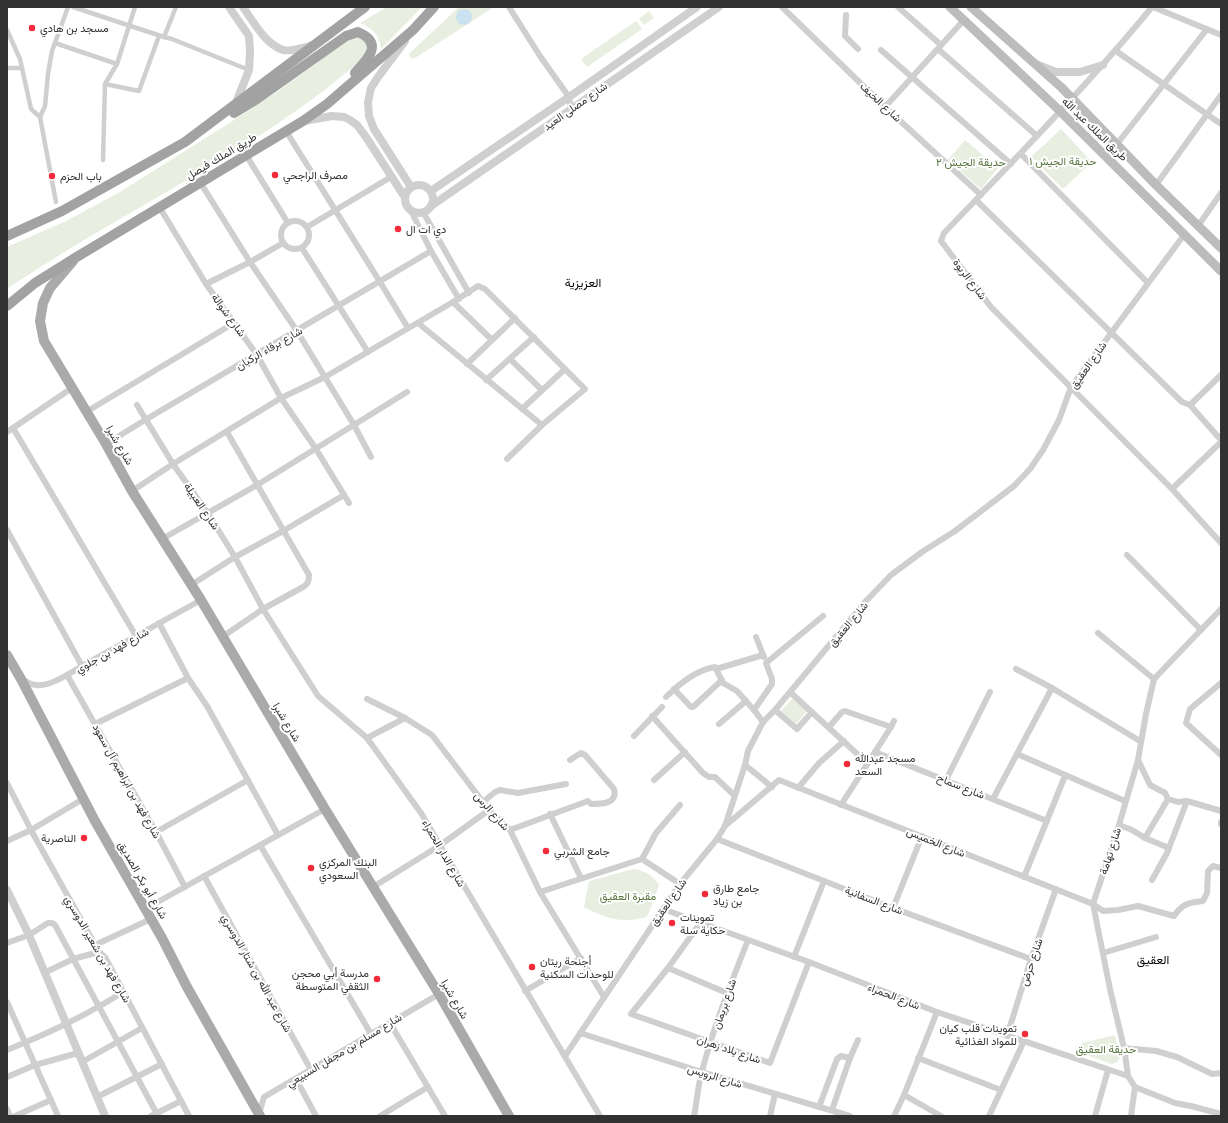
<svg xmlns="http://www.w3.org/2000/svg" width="1228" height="1123" viewBox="0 0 1228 1123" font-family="Roboto,Vazirmatn,sans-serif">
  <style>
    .green { fill: #e8efe0 }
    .water { fill: #cbe2f0 }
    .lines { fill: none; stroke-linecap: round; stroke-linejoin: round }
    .pedestrian { stroke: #cfcfcf; stroke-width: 4.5 }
    .minor { stroke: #cfcfcf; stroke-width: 6 }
    .tertiary { stroke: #cfcfcf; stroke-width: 8 }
    .secondary { stroke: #bcbcbc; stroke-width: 9 }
    .primary { stroke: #aaa; stroke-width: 10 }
    .trunk { stroke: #a2a2a2; stroke-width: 10 }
    .poi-dot { fill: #f42a3a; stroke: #fff; stroke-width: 1.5 }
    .labels { text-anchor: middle; stroke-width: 4; stroke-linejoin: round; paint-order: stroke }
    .poi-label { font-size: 11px; fill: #323232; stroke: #fff; text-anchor: start }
    .street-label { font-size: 11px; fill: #323232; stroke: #fff }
    .park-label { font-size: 11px; fill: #55733b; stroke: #fff }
    .neighbourhood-label { font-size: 12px; fill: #000; stroke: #fff }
  </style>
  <rect width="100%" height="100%" fill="#fff"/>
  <g class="green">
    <path d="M387,7H422L381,49C380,35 372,28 360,23Z"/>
    <path d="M459,7H494L415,58L411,59L409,54Z"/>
    <path d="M649,11L654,18L644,25L639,19Z"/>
    <path d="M636,21L642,29L587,67L581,59Z"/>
    <path d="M352,37L362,38L367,44L366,53L360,61C254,153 123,210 7,289V247L66,221L120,192L245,113L280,90Z"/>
    <path d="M1061,129L1092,162L1063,189L1031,157Z"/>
    <path d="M965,140L998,168L981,189L948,160Z"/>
    <path d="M793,698L807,711L796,724L781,711Z"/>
    <path d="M634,869C645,871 653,875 659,885L647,917C641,918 634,920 628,920C613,921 597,914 584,907L589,881Z"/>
    <path d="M1115,1035L1120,1058L1116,1063L1112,1064L1077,1052L1082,1043Z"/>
  </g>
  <circle class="water" cx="464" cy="17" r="8"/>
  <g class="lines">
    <g class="pedestrian">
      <path d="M73,7L164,37L176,7"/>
      <path d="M7,30L20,59L31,109L40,117L56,202"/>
      <path d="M164,37L172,39L249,70"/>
      <path d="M55,43L117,64L135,7"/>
      <path d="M117,64L105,84L139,91L159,36"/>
      <path d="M7,68H22"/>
      <path d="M40,117L45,106L48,74L52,51L68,7"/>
      <path d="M103,160L105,84"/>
    </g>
    <g class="minor">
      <path d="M509,7L540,56L569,97L571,109"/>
      <path d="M782,7L885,107L981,195"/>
      <path d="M898,7L941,45"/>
      <path d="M1152,7C1087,86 1015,159 944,233L941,241L991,307L1172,489L1221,543"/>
      <path d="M1153,7L1221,35"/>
      <path d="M846,15L845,36L858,49"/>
      <path d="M938,49L1037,136"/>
      <path d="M881,50L1011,164"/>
      <path d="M1116,51L1221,124"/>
      <path d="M885,107L963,21"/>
      <path d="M286,131L380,282L408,328"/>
      <path d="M1117,144L1207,29"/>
      <path d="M1021,154L1148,283"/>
      <path d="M246,155L288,223"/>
      <path d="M200,182L250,262L297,331L354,425L371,457"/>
      <path d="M1156,185L1221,95"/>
      <path d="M976,200L1182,402L1190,405L1221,440"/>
      <path d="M160,208L206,284L257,355L281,398L316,449L349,503"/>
      <path d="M411,211L431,251L459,299"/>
      <path d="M423,212L469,293"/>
      <circle cx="295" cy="235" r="14"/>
      <path d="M1198,226L1221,193"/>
      <path d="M307,227L391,177"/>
      <path d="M302,248L368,352"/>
      <path d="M206,284L250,262L283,243"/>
      <path d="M453,302L491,339"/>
      <path d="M418,323L542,425"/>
      <path d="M510,359L542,390"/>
      <path d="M467,364L515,318"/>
      <path d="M486,380L534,337"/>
      <path d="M137,405L173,464L207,512L235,557L263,609L318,696L367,738L421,813L600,1116"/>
      <path d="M1190,405L1221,375"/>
      <path d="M522,409L565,369"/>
      <path d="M86,412L234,323"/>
      <path d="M13,428L136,636"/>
      <path d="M7,432L72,388"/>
      <path d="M106,444L145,420L431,251"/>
      <path d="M1172,489L1221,442"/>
      <path d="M132,491L173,464L281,398L325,377L453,302L478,286L485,289L585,389L542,425L507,459"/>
      <path d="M7,530L82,666"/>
      <path d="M162,539L257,485L407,392"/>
      <path d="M1127,555L1201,630"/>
      <path d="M191,585L235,557L283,531L344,495"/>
      <path d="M159,623L188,678L207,706L278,835"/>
      <path d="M1098,633L1154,679"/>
      <path d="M222,637L263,609L303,587C308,584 309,581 309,575L227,432"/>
      <path d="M756,637L764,657"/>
      <path d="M716,669L763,655"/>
      <path d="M1016,669L1052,688L1140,741"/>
      <path d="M67,675L156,832L185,887"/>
      <path d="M21,679C26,681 31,685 36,685C50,687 70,673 82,666L201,600"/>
      <path d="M1221,683L1190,709L1186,723L1221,755"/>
      <path d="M674,689L691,707H693L722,680"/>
      <path d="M790,692L867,763"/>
      <path d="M666,697C679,684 696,670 715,667L723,683L737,691L754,710L763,722"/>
      <path d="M367,699L405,718L432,735L489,810L510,830L540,892L604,997"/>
      <path d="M754,710L772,684V679L766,663L823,616"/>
      <path d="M775,710L797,729L812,712"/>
      <path d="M652,716L703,773L709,777H715L734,795"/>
      <path d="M95,724L188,678"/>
      <path d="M719,724L746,701"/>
      <path d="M829,727L842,712L845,711L891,727"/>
      <path d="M634,736L662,707"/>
      <path d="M367,738L405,718"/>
      <path d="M875,752L1047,821"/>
      <path d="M1017,754L1125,801"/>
      <path d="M1138,760L1150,785L1165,793L1168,799L1178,802L1187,801L1221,811"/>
      <path d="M745,765L772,787"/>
      <path d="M654,780L685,752"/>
      <path d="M946,780L990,692"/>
      <path d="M7,783L31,830L99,952L105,957L189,1116"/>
      <path d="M798,788L819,763L844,741"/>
      <path d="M993,799L1052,688"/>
      <path d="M483,802L495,792L500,790L518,793L566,784"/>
      <path d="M841,805L891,727L894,721"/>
      <path d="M550,814L581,878"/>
      <path d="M1221,822V824"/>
      <path d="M1119,825L1132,830L1145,838L1168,799"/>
      <path d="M725,826L779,780L1093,904L1103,911L1118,910L1138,906L1174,916C1183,903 1188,903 1203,901L1207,893L1208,871L1213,866L1221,868"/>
      <path d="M510,830L588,801L591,804C601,804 618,804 614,789L585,755L581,753L570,760"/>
      <path d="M156,832L248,780"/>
      <path d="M1145,838L1169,848"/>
      <path d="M717,839L893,908L1031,959"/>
      <path d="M7,841L31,830L83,799"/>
      <path d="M260,845L371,1034"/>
      <path d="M642,859L656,833L680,805"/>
      <path d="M204,876L311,1070"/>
      <path d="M1024,877L1065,776"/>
      <path d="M1152,880L1167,853L1187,801"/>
      <path d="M373,887L439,846L489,810"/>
      <path d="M540,892L642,859L680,884"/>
      <path d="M893,908L922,836"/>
      <path d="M145,909L325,809"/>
      <path d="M663,909L809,962L937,1012L1128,1076"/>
      <path d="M701,922L668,968L631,1014L770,1063L809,962"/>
      <path d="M7,943L29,935L48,923H52L55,925L158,1116"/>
      <path d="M95,945L151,919"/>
      <path d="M1103,953L1156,937"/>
      <path d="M794,957L824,881"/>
      <path d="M668,968L727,993"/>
      <path d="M44,973L73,959L99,952"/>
      <path d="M525,991L581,958"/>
      <path d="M7,1002L58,1116"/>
      <path d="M390,1023L445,1116"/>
      <path d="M580,1033L702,1072L850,1116"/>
      <path d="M1007,1036L1031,959L1056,889"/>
      <path d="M1124,1048L1156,1051L1177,1057L1212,1074L1221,1073"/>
      <path d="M7,1050C47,1034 87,1015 123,992"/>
      <path d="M565,1056L680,884L717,839L725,826L745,765L748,751L763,722L775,710L866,601L891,575L922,552L955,531L1014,486L1030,469L1043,450L1059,420L1071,387L1184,235"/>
      <path d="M918,1058L1001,1090"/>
      <path d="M82,1062L142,1028"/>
      <path d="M7,1077L35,1065L78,1053"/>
      <path d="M296,1079L316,1116"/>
      <path d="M1135,1087L1175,1103L1191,1106L1221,1114"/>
      <path d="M904,1095L941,1116"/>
      <path d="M97,1097L162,1064"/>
      <path d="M819,1107L837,1059L841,1056L850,1058"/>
      <path d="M7,1109L10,1116"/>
      <path d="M832,1110L850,1058L858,1040"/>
      <path d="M259,1114L264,1097L439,994"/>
      <path d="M15,1116L51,1100"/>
      <path d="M151,1116L181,1101"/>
      <path d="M380,1116L428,1087"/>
      <path d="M694,1116C697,1101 698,1085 702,1071C714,1026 731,983 748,940"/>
      <path d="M770,1116L775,1094"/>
      <path d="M894,1116L904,1095L937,1012"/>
      <path d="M989,1116L1024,1041"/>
      <path d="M1095,1116L1108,1070"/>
      <path d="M1131,1116L1135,1087L1128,1076L1124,1048L1110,989L1093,904L1119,825L1138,760L1146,714L1154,679L1221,609"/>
    </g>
    <g class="tertiary">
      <path d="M229,7L249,36L250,52L249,70L235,105"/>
      <path d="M243,7C253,21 265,44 283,50C292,52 305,47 314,45"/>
      <path d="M405,41L378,77L371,88L368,102L369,116L374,129L411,187"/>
      <path d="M1036,64L1056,72H1080L1103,65"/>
      <path d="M304,121L332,116L344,117L350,120L357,125L366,137L404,196"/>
      <circle cx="419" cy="199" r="14"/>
      <path d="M431,191L569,97L697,7"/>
      <path d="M431,206L719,7"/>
      <path d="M7,890L29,935L105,1116"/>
    </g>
    <g class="secondary">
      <path d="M950,7L1060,111L1221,271"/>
      <path d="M971,7L1061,87L1156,185L1221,248"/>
    </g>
    <g class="primary">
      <path d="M73,261L50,288L43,303L40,321L44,341L106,444L132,491L201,600L325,809L439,994L509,1116"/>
      <path d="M7,655L21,679L95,821L162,938L187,987L260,1116"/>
    </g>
    <g class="trunk">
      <path d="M234,113L257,99L346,36L358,32C384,43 368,59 355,73"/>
      <path d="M7,236L62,211L185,142L365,7"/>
      <path d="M7,306L35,283L75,258L303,121L327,104L413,30L434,7"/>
    </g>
  </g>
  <g class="poi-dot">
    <circle cx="32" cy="28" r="4"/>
    <circle cx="275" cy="175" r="4"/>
    <circle cx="52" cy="176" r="4"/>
    <circle cx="398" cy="229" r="4"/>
    <circle cx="847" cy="764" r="4"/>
    <circle cx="84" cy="838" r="4"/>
    <circle cx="546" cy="851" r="4"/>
    <circle cx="311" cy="868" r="4"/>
    <circle cx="705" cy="894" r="4"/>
    <circle cx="672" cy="923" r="4"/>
    <circle cx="532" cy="967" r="4"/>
    <circle cx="377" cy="979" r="4"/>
    <circle cx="1025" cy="1034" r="4"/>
  </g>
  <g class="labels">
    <g class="poi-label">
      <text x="40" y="32">مسجد بن هادي</text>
      <text x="283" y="179">مصرف الراجحي</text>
      <text x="60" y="180">باب الحزم</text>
      <text x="406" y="233">دي ات ال</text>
      <text x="855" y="762">مسجد عبدالله<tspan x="855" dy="13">السعد</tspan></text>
      <text x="76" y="842" text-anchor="end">الناصرية</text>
      <text x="554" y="855">جامع الشربي</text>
      <text x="319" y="866">البنك المركزي<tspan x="319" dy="13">السعودي</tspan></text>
      <text x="713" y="892">جامع طارق<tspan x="713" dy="13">بن زياد</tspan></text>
      <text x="680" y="921">تموينات<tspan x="680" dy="13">حكاية سلة</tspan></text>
      <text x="540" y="965">أجنحة ريتان<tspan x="540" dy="13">للوحدات السكنية</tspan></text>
      <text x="369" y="977" text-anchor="end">مدرسة أبي محجن<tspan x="369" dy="13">الثقفي المتوسطة</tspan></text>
      <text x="1017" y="1032" text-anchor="end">تموينات قلب كيان<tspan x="1017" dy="13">للمواد الغذائية</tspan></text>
    </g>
    <g class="street-label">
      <text transform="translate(881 102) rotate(43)" y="4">شارع الخيف</text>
      <text transform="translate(575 106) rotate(-35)" y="4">شارع مصلى العيد</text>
      <text transform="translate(1095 129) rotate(44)" y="4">طريق الملك عبد الله</text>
      <text transform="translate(221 156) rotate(-31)" y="4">طريق الملك فيصل</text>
      <text transform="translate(970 279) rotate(53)" y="4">شارع الربوة</text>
      <text transform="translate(229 315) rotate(54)" y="4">شارع شوالة</text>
      <text transform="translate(269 348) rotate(-30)" y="4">شارع برقاء الركبان</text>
      <text transform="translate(1088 365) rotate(-55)" y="4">شارع العقيق</text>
      <text transform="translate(120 445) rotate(60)" y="4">شارع شبرا</text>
      <text transform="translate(202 506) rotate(56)" y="4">شارع العبيلة</text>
      <text transform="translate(848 624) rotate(-50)" y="4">شارع العقيق</text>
      <text transform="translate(112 650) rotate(-29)" y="4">شارع فهد بن جلوي</text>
      <text transform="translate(287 722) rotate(59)" y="4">شارع شبرا</text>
      <text transform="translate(127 781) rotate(61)" y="4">شارع فهد بن ابراهيم آل سعود</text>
      <text transform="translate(961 786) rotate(22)" y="4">شارع سماح</text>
      <text transform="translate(492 811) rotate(49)" y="4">شارع الرس</text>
      <text transform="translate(936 842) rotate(22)" y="4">شارع الخميس</text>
      <text transform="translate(1110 851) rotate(-72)" y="4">شارع تهامة</text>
      <text transform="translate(444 853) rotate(60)" y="4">شارع الدار الحمراء</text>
      <text transform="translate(143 880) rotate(60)" y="4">شارع أبو بكر الصديق</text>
      <text transform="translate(874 900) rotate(21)" y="4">شارع السفانية</text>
      <text transform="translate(668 902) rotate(-55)" y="4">شارع العقيق</text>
      <text transform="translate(98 949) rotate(60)" y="4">شارع فهد بن شعير الدوسري</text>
      <text transform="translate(1031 962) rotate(-71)" y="4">شارع حرض</text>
      <text transform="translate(257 973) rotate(61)" y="4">شارع عبد الله بن شتار الدوسري</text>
      <text transform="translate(894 996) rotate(21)" y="4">شارع الحمراء</text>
      <text transform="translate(455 999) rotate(60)" y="4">شارع شبرا</text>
      <text transform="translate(724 1004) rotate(-71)" y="4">شارع بريمان</text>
      <text transform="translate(729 1049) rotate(19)" y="4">شارع بلاد زهران</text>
      <text transform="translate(344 1050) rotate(-31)" y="4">شارع مسلم بن مجفل السبيعي</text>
      <text transform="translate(715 1076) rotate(17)" y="4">شارع الرويس</text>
    </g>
    <g class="park-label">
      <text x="1063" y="165">حديقة الجيش ١</text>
      <text x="971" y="166">حديقة الجيش ٢</text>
      <text x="628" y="900">مقبرة العقيق</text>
      <text x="1106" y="1053">حديقة العقيق</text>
    </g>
    <g class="neighbourhood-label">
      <text x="583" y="287">العزيزية</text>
      <text x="1153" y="964">العقيق</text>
    </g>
  </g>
  <rect width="1228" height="1123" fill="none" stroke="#323232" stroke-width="16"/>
</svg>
